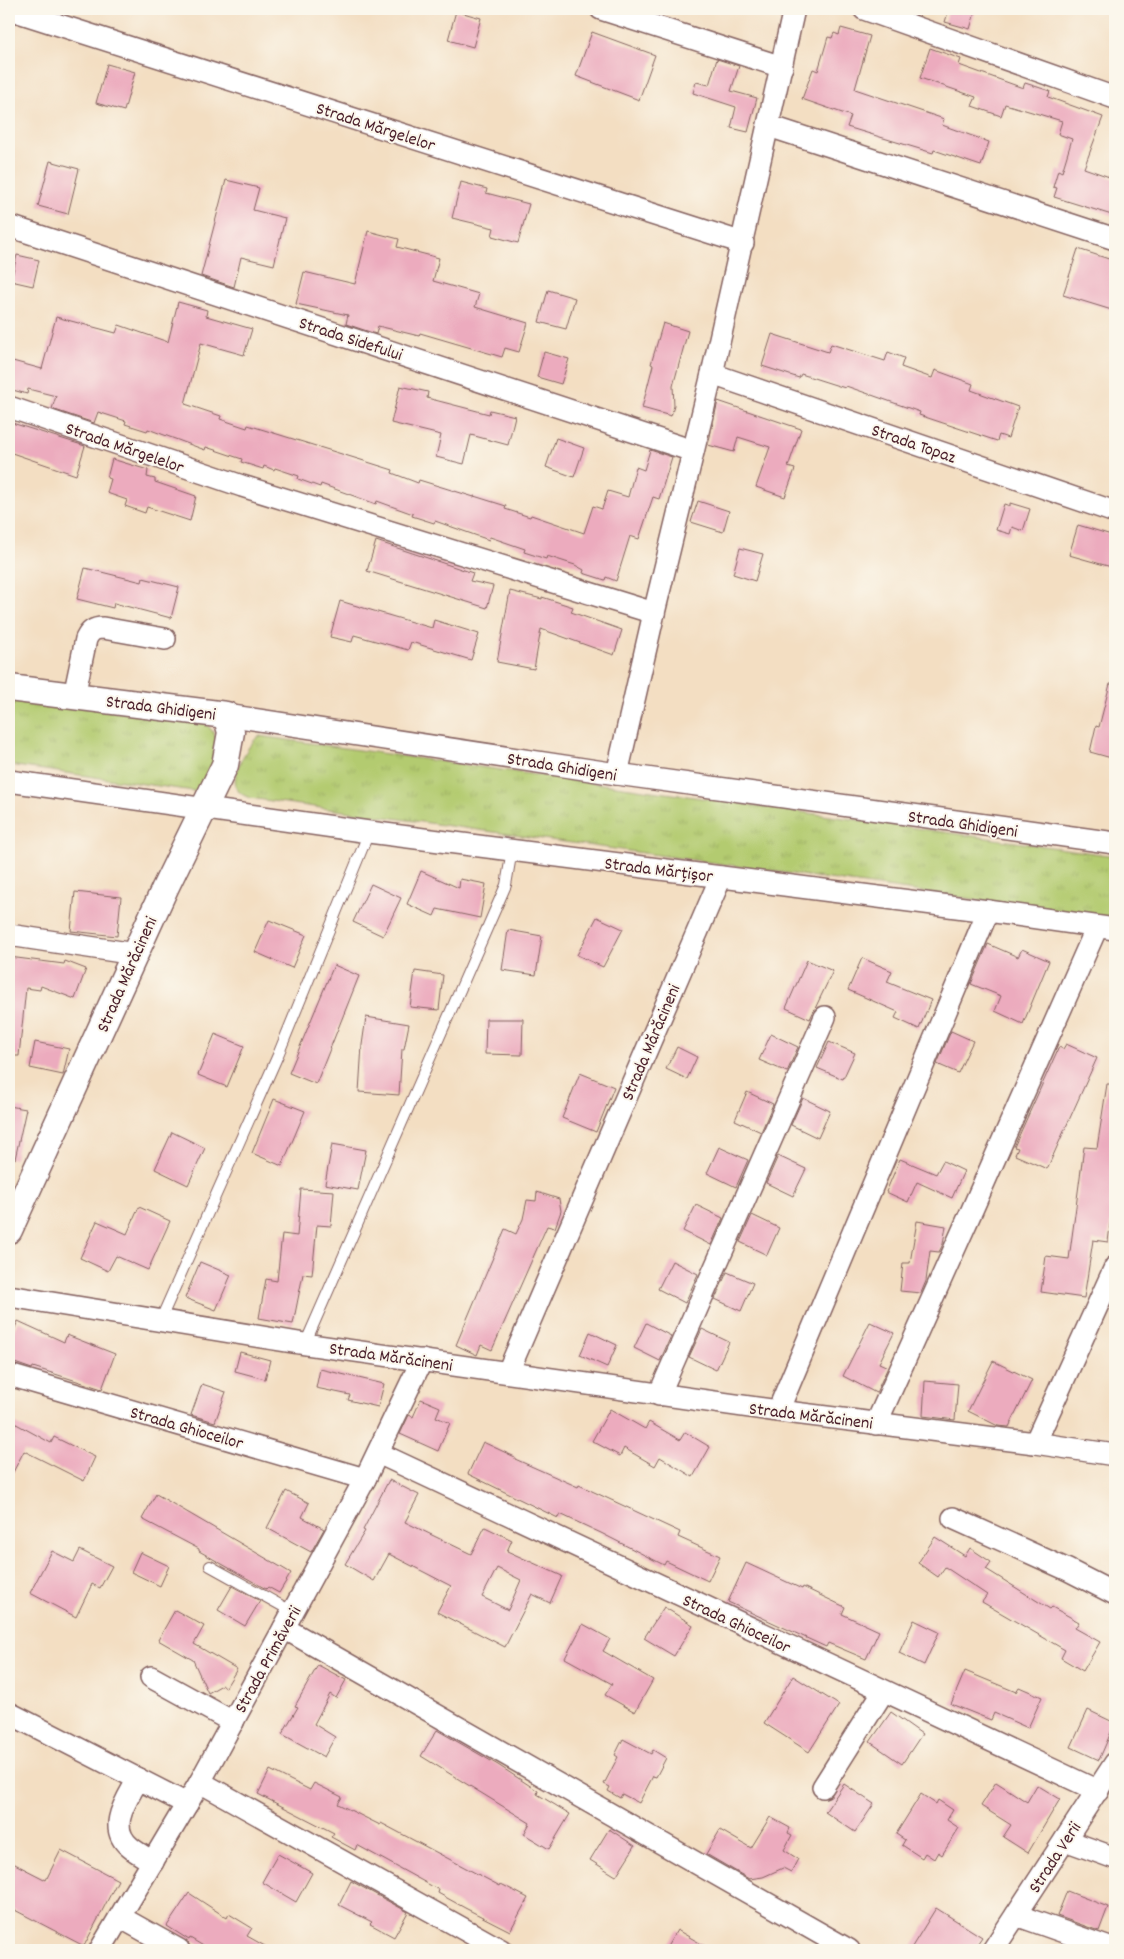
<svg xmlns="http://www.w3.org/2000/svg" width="1124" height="1959" viewBox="0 0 1124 1959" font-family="Dekko,sans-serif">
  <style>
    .park { fill: url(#park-tufts); stroke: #7e754e }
    .building { fill: #ecabbe; fill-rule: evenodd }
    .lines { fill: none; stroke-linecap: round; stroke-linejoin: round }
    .service-casing { stroke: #856260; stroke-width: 12 }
    .minor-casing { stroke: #856260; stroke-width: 24 }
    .tertiary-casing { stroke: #856260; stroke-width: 29 }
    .service { stroke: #fff; stroke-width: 10 }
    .minor { stroke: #fff; stroke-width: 21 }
    .tertiary { stroke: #fff; stroke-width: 26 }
    .labels { text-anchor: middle; stroke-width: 4; stroke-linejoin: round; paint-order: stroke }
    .street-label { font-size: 18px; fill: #4a1f2b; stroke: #fbf7ec }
  </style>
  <defs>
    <pattern id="park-tufts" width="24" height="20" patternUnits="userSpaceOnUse" patternTransform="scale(1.25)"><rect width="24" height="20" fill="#b3cb70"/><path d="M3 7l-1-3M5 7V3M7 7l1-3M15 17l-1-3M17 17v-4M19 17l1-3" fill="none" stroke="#9bae61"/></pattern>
  </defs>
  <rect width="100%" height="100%" fill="#fbf7ec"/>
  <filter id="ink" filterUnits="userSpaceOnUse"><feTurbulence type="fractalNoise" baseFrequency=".02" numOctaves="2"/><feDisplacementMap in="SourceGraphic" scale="10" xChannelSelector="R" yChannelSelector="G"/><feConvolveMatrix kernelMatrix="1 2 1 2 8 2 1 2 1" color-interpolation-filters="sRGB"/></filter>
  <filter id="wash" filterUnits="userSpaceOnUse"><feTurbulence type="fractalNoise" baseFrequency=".0096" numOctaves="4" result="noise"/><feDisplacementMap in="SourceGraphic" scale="20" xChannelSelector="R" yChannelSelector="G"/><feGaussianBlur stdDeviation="1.12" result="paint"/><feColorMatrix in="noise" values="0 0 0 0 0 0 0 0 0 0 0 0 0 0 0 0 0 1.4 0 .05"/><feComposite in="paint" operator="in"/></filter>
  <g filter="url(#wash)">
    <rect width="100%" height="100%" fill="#f3dec2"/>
    <g class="park">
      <path d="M9,697L205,723C230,745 211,767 201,792L9,765Z"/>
      <path d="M259,736L1115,856V919L250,798C245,796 240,794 237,789C229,776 249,743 259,736Z"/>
    </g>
    <g id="blocks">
      <g class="building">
        <path d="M949,9H976L970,29L945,22Z"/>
        <path d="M456,11L481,18L473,47L448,40Z"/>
        <path d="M841,28L870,36L855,89L944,119L942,125L989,142L981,166L934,150L933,153L847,127L851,116L802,99L813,69L818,71L828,37L832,38L834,33L839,35Z"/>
        <path d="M592,32L655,55L639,100L576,76Z"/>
        <path d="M930,48L961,59L959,65L1023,88L1025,83L1050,91L1048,97L1103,117L1084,168L1115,179V216L1054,197L1057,188L1053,187L1058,170L1062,172L1072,139L1058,134L1062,121L1005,104L1001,116L972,106L976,97L920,78Z"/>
        <path d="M717,59L739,66L731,91L757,98L748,132L731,128L736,107L693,93L696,82L709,85Z"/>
        <path d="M107,64L135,72L124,111L96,103Z"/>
        <path d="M50,161L79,169L68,214L38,206Z"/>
        <path d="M226,180L259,188L253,210L285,218L274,265L241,257L234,287L201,276Z"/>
        <path d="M461,182L487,189L486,193L529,204L518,243L492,236L494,228L452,218Z"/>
        <path d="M368,231L399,239L397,247L439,258L433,281L479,294L475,307L528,323L519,352L505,348L502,357L420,333L419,336L378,326L376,334L346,324L348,315L296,304L304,272L355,284Z"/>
        <path d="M1078,249L1115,261V311L1063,295Z"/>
        <path d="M17,255L39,260L33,286L11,281Z"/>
        <path d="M548,290L575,298L566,329L539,322Z"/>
        <path d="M178,302L207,310L206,316L252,329L244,355L201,343L185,404L221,416L220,419L247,428L248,425L361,460L393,470L392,473L418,483L419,480L474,497V496L506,506L505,509L530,517L531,515L584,533L593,506L602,509L608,491L628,497L636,467L644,470L650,450L672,457L659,499L653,497L639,539L630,536L616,581L606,577L605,580L583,573L584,570L575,565L547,556L546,559L524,552L525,549L490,537L489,540L435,521L434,523L412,516L413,514L377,501L376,504L321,484L320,487L298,479L299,476L275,468L274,470L264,466L263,469L241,462L242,459L206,447L205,450L148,429L147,431L125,424L126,421L98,412L94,423L52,409L56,396L28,389L27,394L9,389V360L42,369L56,317L116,333L119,325L168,342Z"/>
        <path d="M663,323L688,331L673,386L674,406L671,416L642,408L653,365L651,364Z"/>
        <path d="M772,334L828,352L831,344L885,361L888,352L904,358L901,367L932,378L935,370L973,384L971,390L1018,407L1008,438L999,435L997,441L919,415L920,412L846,386L845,388L801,374L799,378L762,366Z"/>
        <path d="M544,352L569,359L561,384L537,377Z"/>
        <path d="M400,386L428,392L427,398L489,414L490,410L515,416L508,445L471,435L464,464L436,457L441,435L391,423Z"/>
        <path d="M718,401L801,429L788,467L795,469L785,497L756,487L770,447L738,437L734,452L708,445Z"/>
        <path d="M9,422L85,446L76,475L9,452Z"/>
        <path d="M556,438L584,448L574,477L546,467Z"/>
        <path d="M112,459L148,470L147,477L155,479V482L196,496L190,521L147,507L145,513L125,506L127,500L107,493L111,479L107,478Z"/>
        <path d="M698,501L729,511L723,532L691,522Z"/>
        <path d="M1010,503L1030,509L1023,531L1012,527L1010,534L996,530L1004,504L1010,506Z"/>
        <path d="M1078,525L1115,536V568L1069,555Z"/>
        <path d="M376,541L473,573L470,581L493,586L487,608L367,571Z"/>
        <path d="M740,548L763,554L755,581L733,574Z"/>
        <path d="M85,568L142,582L143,578L179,587L171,618L114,603L113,608L77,599Z"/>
        <path d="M510,591L542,599V597L573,607L571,612L622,630L614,655L541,629L534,669L497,662Z"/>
        <path d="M340,601L432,628L434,620L479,634L471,660L411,642L408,650L354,635L352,642L330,637Z"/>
        <path d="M1110,684H1115V759L1090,752L1096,726L1099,727Z"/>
        <path d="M421,871L459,888L460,879L486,884L480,918L437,909L434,916L407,904Z"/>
        <path d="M371,884L401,898L383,936L353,922Z"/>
        <path d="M75,892L121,897L117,936L71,931Z"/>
        <path d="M597,917L623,929L603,967L577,955Z"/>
        <path d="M269,920L306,935L292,968L255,952Z"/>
        <path d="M508,930L542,936L536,975L502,970Z"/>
        <path d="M988,944L1018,957L1022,949L1049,961L1023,1024L995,1011L1001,996L971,984Z"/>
        <path d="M9,957L64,964L65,961L86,969L75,999L41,986L40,990L26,988L19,1056H9Z"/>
        <path d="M862,958L892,971L887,982L931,1000L919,1029L895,1018L898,1012L848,990Z"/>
        <path d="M807,960L833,971L810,1019L786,1008Z"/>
        <path d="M334,965L359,976L316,1084L289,1073Z"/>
        <path d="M415,971L443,975L439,1010L410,1007Z"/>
        <path d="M366,1017L409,1024L404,1049H402L399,1095L359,1092L362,1045Z"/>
        <path d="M486,1019H523L522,1055L485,1054Z"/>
        <path d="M951,1031L973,1041L958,1073L937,1064Z"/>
        <path d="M215,1034L244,1046L227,1087L198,1075Z"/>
        <path d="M771,1034L798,1047L787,1072L759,1060Z"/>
        <path d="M35,1042L69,1049L63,1075L30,1068Z"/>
        <path d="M829,1042L855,1053L843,1079L817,1068Z"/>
        <path d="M1066,1044L1097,1058L1047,1169L1015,1155L1018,1148L1014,1147L1059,1047L1063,1049Z"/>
        <path d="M677,1047L697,1057L687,1079L666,1069Z"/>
        <path d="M580,1073L614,1087L596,1132L562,1118Z"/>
        <path d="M1107,1084H1115V1186L1108,1242L1093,1240L1084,1298L1041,1292L1046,1256L1069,1259L1084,1147L1097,1148Z"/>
        <path d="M747,1092L773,1104L761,1132L735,1120Z"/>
        <path d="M803,1098L830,1111L818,1138L791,1125Z"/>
        <path d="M274,1099L305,1111L282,1166L252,1153Z"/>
        <path d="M9,1106L26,1109L15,1159L9,1158Z"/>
        <path d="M172,1132L205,1148L188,1185L155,1169Z"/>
        <path d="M332,1144L366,1150L358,1190L325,1184Z"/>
        <path d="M719,1147L748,1160L736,1187L707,1173Z"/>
        <path d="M778,1156L806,1169L793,1196L766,1183Z"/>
        <path d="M900,1159L936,1174L943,1161L964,1171L952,1198L917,1182L908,1202L886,1192Z"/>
        <path d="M301,1189L334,1191L331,1226L317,1225L312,1275L303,1274L293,1324L259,1318L266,1279L277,1281L282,1234L297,1236Z"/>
        <path d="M537,1192L559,1199L561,1211L555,1228L547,1226L492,1350L481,1345L477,1355L456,1345L505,1229L516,1234L523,1219L527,1200L536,1201Z"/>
        <path d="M696,1205L723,1218L711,1245L683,1231Z"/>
        <path d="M139,1207L170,1221L148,1270L116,1256L108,1271L80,1258L97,1221L127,1234Z"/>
        <path d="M752,1215L779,1228L767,1255L740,1242Z"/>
        <path d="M917,1221L946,1226L943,1244L939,1252L930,1251L926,1281L921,1293L900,1291L903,1263H910Z"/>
        <path d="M672,1261L698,1274L685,1303L658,1289Z"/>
        <path d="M200,1262L231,1275L216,1310L185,1298Z"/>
        <path d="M727,1272L753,1283L741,1311L715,1299Z"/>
        <path d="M18,1321L64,1342L67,1335L115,1354L102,1389L33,1367L32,1369L9,1361V1341Z"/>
        <path d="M870,1322L894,1333L879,1363L888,1367L876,1393L843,1376Z"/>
        <path d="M646,1323L671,1336L660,1361L634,1348Z"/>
        <path d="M702,1329L729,1342L716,1370L689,1357Z"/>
        <path d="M590,1332L617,1345L607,1367L580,1355Z"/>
        <path d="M240,1352L270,1360L265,1379L235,1371Z"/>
        <path d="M993,1361L1032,1380L1009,1427L998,1426L968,1411Z"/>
        <path d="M320,1369L384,1384L378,1407L348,1400L350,1395L316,1388Z"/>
        <path d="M925,1381L958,1384L955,1420L923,1416Z"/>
        <path d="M202,1384L226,1392L215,1422L191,1415Z"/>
        <path d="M421,1399L440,1407L436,1417L450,1423L438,1451L400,1434L409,1415L413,1417Z"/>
        <path d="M610,1409L645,1429L649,1422L680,1440L685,1432L710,1447L693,1477L660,1457L655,1466L624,1448L620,1456L592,1441Z"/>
        <path d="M9,1420L51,1443L54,1437L95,1457L84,1481L24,1451L9,1480Z"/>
        <path d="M483,1442L515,1457V1459L578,1487L579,1485L680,1532L678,1537L720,1556L708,1581L666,1561L664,1565L601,1533L560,1514L558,1518L468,1474Z"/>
        <path d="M389,1480L419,1495L405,1522L471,1554L485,1527L512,1540L507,1551L562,1576L550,1603L532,1594L505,1647L437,1612L451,1586L389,1554L374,1581L345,1564L365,1531L363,1530ZM497,1568L521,1580L508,1610L482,1597Z"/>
        <path d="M286,1491L309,1503L302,1517L324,1529L311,1552L267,1528Z"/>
        <path d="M156,1494L291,1573L279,1593L268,1587L266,1589L199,1551V1549L142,1519Z"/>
        <path d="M935,1537L965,1556L970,1548L991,1562L986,1569L1050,1609L1052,1607L1079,1622L1075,1628L1100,1642L1083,1671L1061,1658L1065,1650L982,1602L987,1595L945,1567L938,1577L918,1563Z"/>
        <path d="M80,1550L112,1566L100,1588L92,1584L76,1617L30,1593L52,1551L74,1562Z"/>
        <path d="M140,1552L169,1566L160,1586L131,1572Z"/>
        <path d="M746,1563L802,1589L803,1587L845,1607L842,1614L879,1631L866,1659L828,1643L826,1647L728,1602Z"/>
        <path d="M232,1586L260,1601L245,1626L218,1610Z"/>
        <path d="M664,1607L693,1625L674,1656L644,1638Z"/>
        <path d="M175,1610L204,1626L194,1644L237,1669L226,1687L222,1685L208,1693L193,1660L158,1640Z"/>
        <path d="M914,1620L939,1632L924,1665L899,1653Z"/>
        <path d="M583,1624L610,1639L603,1651L653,1680L635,1712L605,1695L612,1684L565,1658Z"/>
        <path d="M318,1665L346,1680L336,1698L330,1694L314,1724L335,1737L324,1757L282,1734L298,1707L295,1706Z"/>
        <path d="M965,1671L1016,1692L1019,1687L1042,1697L1028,1728L994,1713L991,1720L951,1704Z"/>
        <path d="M793,1676L839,1705L809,1752L764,1723Z"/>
        <path d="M1088,1710L1115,1723L1099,1760L1071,1747Z"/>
        <path d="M891,1712L922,1734L902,1764L870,1742Z"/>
        <path d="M437,1730L498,1765L538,1791L537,1794L570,1814L549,1849L524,1834L530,1823L421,1756Z"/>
        <path d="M623,1739L651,1754L653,1750L666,1758L656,1777L653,1776L639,1803L622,1794L620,1798L608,1791L610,1787L604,1784L618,1757L615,1755Z"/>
        <path d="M270,1770L310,1790L314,1783L342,1797L338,1804L380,1825L381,1823L500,1886L501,1884L528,1898L510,1931L465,1908L438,1893L439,1890L357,1845L355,1850L331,1837L334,1833L258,1794Z"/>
        <path d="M996,1782L1027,1802L1037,1785L1060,1799L1028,1853L1003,1837L1011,1825L981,1806Z"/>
        <path d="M844,1784L874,1804L855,1832L825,1812Z"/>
        <path d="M921,1794L936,1804L938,1800L953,1810L947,1820L959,1828L942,1855L938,1852L934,1859L925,1853L922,1858L902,1845L905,1840L896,1834Z"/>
        <path d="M770,1817L790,1828L788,1833L792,1835L784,1850L798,1859L791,1872L783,1868L763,1877L749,1879L706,1854L720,1830L751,1848Z"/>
        <path d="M609,1829L635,1846L616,1876L590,1860Z"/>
        <path d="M61,1850L118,1880L84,1946L9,1907V1861L46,1880Z"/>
        <path d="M278,1854L312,1873L296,1902L262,1882Z"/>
        <path d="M351,1881L408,1912L394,1937L370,1924L372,1922L339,1905Z"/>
        <path d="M1067,1891L1108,1907L1099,1931L1057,1916Z"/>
        <path d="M189,1893L227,1918L229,1914L252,1928L247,1936L272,1950H210L190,1938L189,1940L167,1926Z"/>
        <path d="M936,1908L982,1937L973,1950H910Z"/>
        <path d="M677,1930L712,1950H665Z"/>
      </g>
    </g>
  </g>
  <g filter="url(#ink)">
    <use href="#blocks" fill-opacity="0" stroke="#856260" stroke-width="1"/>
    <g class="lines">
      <defs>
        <g id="service">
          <path d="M160,1321L278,1055L369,832"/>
          <path d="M305,1344L506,885L512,850"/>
          <path d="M210,1566L293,1612"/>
        </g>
        <g id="minor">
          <path d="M9,9L743,243"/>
          <path d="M601,9L782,67"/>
          <path d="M864,9L1115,98"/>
          <path d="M769,126L1115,239"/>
          <path d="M9,226L693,451"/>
          <path d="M712,374L1115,512"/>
          <path d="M9,407L242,486L654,613"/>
          <path d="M74,696L86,639C90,631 94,628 103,628L165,639"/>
          <path d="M226,715L617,774L1115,843"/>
          <path d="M617,774L654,613L712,374L794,9"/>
          <path d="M9,781L369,832L988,911L1115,929"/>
          <path d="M9,935L135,954"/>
          <path d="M9,1296L305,1344L778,1411L1035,1443L1115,1455"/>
          <path d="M508,1372L721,877"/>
          <path d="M9,1375L365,1479"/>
          <path d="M659,1395L825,1017"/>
          <path d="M778,1411L988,911"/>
          <path d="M876,1424L972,1210L1097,927"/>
          <path d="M1035,1443L1115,1267"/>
          <path d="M378,1453L1098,1791"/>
          <path d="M953,1518L1068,1570L1115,1594"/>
          <path d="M284,1628L849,1950"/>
          <path d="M151,1677L233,1722"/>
          <path d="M9,1713L187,1804"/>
          <path d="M138,1779C127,1800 106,1827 130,1847C137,1853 145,1857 153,1862"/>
          <path d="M200,1782L501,1950"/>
          <path d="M823,1787L883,1692"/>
          <path d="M1065,1840L1115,1858"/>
          <path d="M1016,1915L1115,1950"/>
          <path d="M120,1917L179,1950"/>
          <path d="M100,1950L200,1782L365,1479L422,1360"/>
          <path d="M993,1950L1115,1763"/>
        </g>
        <path id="tertiary" d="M9,688L226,715L231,732L225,765L165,888L9,1230"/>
      </defs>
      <use href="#service" class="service-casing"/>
      <use href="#minor" class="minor-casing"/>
      <use href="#tertiary" class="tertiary-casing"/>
      <use href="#service" class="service"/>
      <use href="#minor" class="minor"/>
      <use href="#tertiary" class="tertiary"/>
    </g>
  </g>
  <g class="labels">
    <g class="street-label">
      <text transform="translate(376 126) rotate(18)" y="6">Strada Mărgelelor</text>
      <text transform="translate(351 338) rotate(18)" y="6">Strada Sidefului</text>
      <text transform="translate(914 443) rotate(19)" y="6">Strada Topaz</text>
      <text transform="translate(125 447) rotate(19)" y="6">Strada Mărgelelor</text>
      <text transform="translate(161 707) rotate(7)" y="6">Strada Ghidigeni</text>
      <text transform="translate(562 766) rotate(9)" y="6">Strada Ghidigeni</text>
      <text transform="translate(963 823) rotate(8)" y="6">Strada Ghidigeni</text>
      <text transform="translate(659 869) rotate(7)" y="6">Strada Mărțișor</text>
      <text transform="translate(126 974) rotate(-66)" y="6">Strada Mărăcineni</text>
      <text transform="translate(650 1042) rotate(-67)" y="6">Strada Mărăcineni</text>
      <text transform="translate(391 1356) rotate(8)" y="6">Strada Mărăcineni</text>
      <text transform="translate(811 1415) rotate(7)" y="6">Strada Mărăcineni</text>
      <text transform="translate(187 1427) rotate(16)" y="6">Strada Ghioceilor</text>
      <text transform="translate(737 1623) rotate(25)" y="6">Strada Ghioceilor</text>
      <text transform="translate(267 1659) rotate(-61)" y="6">Strada Primăverii</text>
      <text transform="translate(1054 1857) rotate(-57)" y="6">Strada Verii</text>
    </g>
  </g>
  <rect width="1124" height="1959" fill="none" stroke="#fbf7ec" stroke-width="30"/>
</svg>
